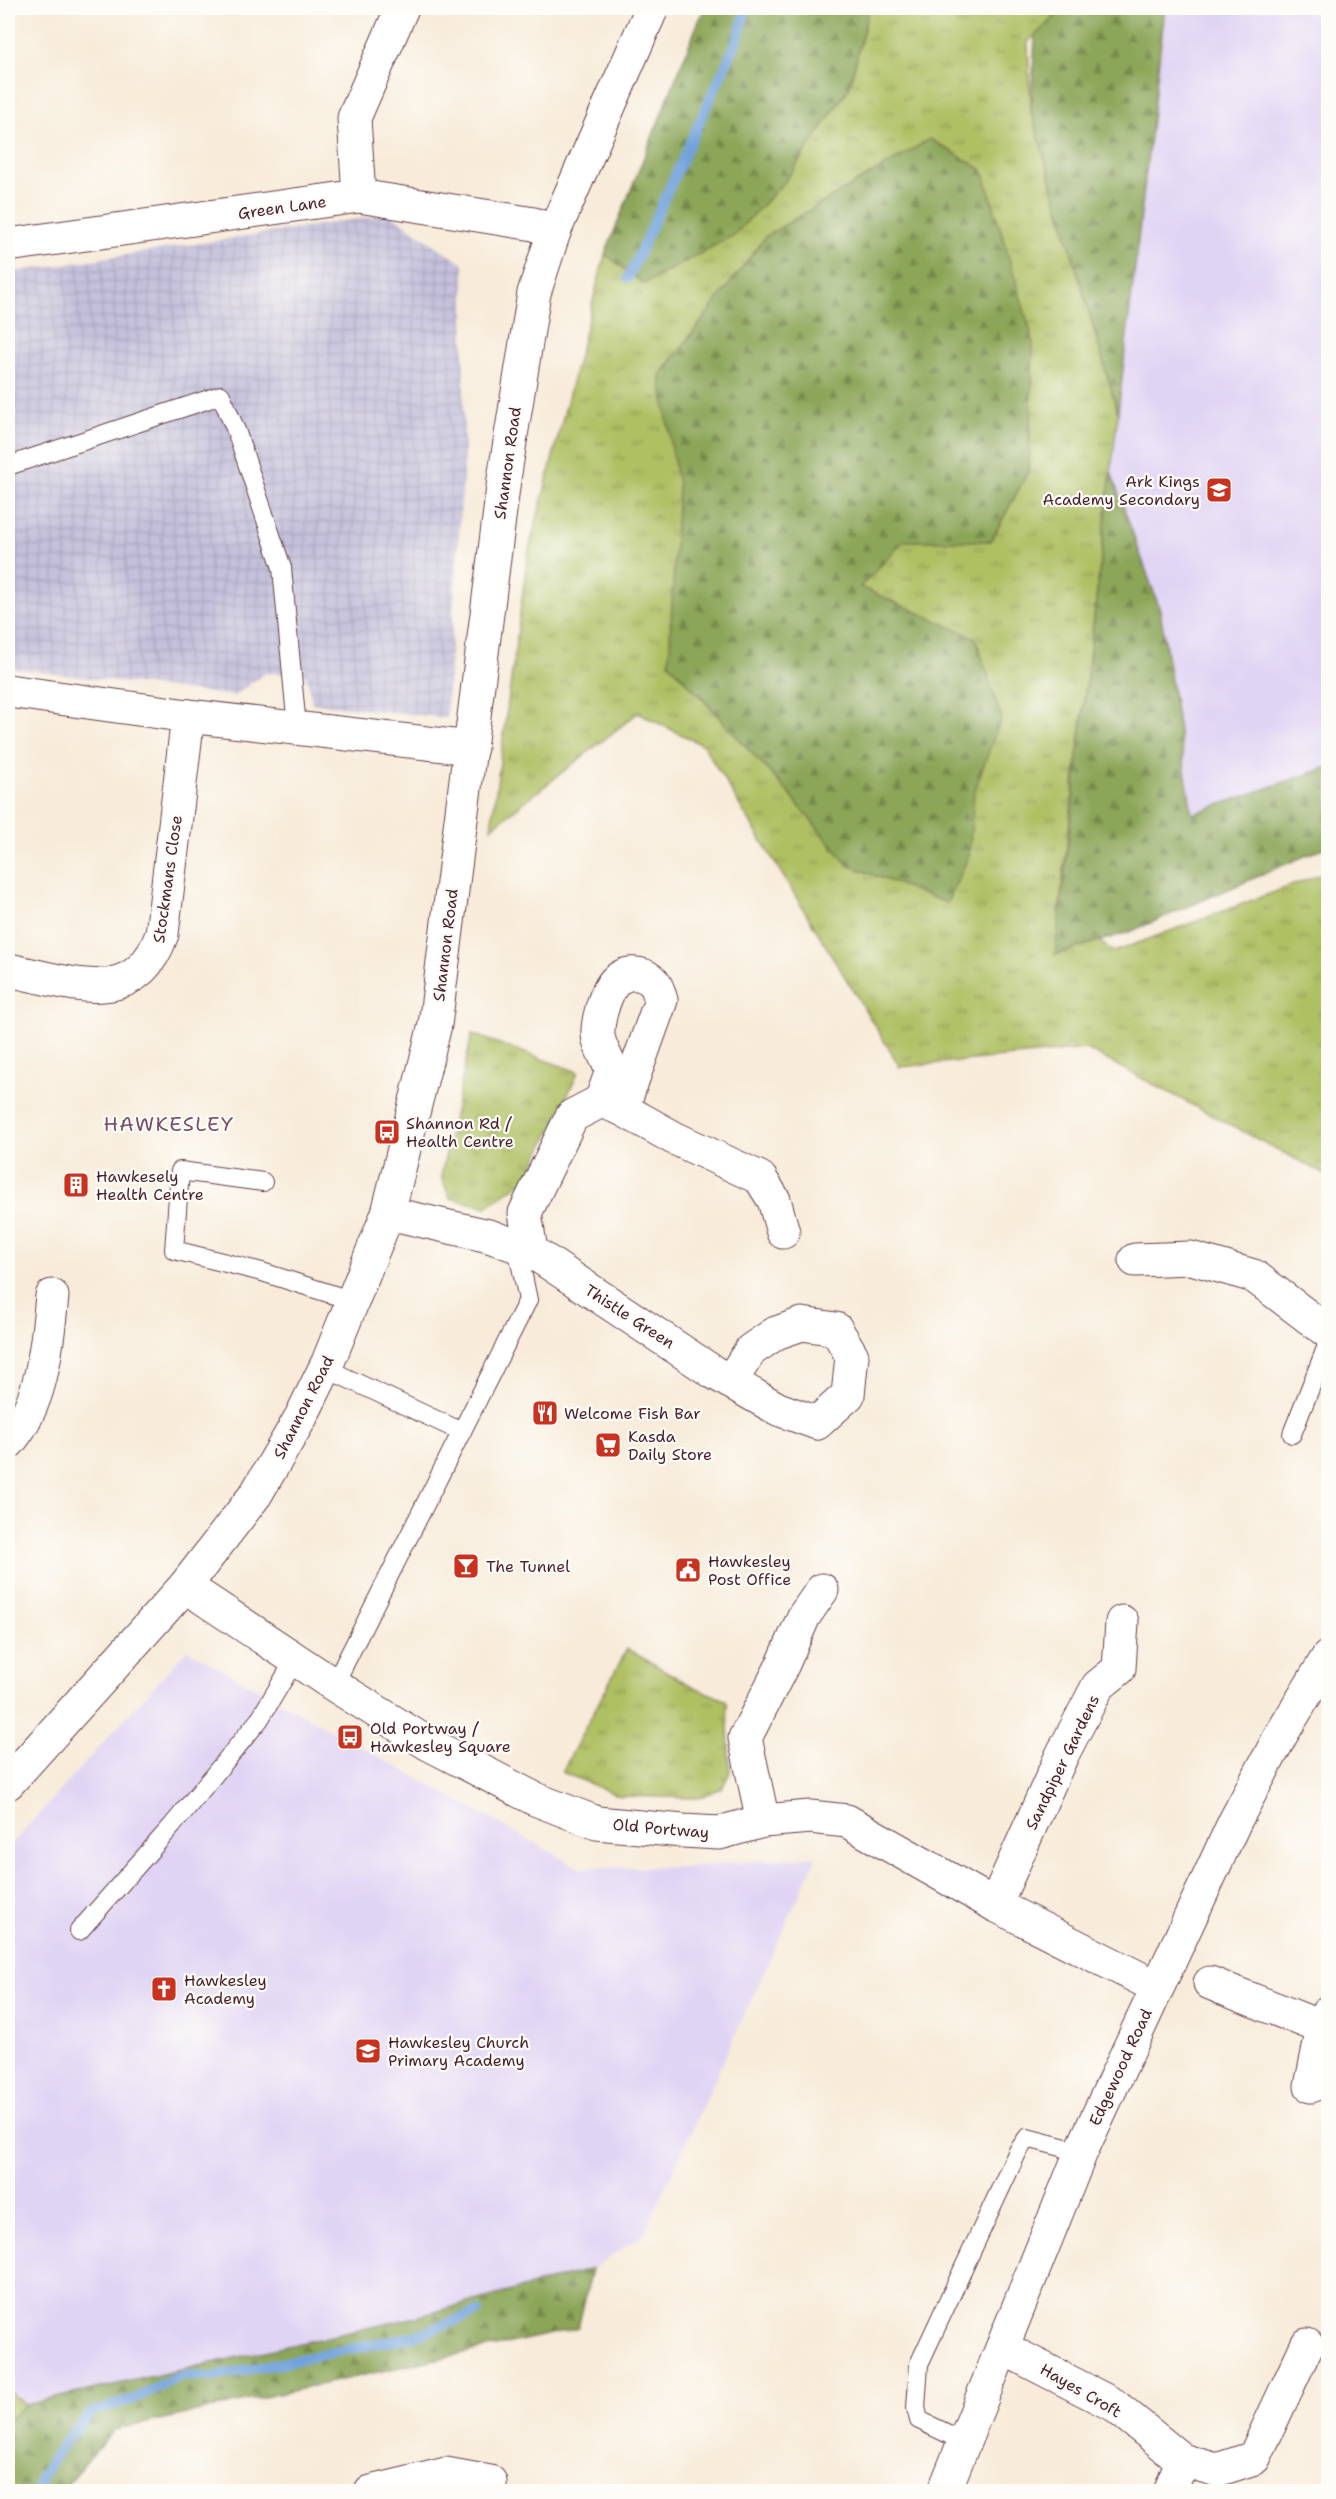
<svg xmlns="http://www.w3.org/2000/svg" width="1336" height="2499" viewBox="0 0 1336 2499" font-family="'Shantell Sans',sans-serif">
  <style>
    .built { fill: #e0d4f4 }
    .industrial { fill: url(#industrial-grid) }
    .grass { fill: url(#grass-tufts); stroke: #7c7047; stroke-width: 1.5 }
    .forest { fill: url(#forest-firs); stroke: #6a6242; stroke-width: 1.5 }
    .park { fill: #afc063; stroke: #7c7047; stroke-width: 1.5 }
    .lines { fill: none; stroke-linecap: round; stroke-linejoin: round }
    .stream { stroke: #72a2dc; stroke-width: 10 }
    .service-casing { stroke: #643e45; stroke-width: 20 }
    .minor-casing { stroke: #643e45; stroke-width: 35 }
    .tertiary-casing { stroke: #643e45; stroke-width: 35 }
    .service { stroke: #fff; stroke-width: 18 }
    .minor { stroke: #fff; stroke-width: 33 }
    .tertiary { stroke: #fff; stroke-width: 33 }
    .labels { text-anchor: middle; stroke-width: 4.5; stroke-linejoin: round; paint-order: stroke }
    .street-label { font-size: 16px; fill: #4a1f2b; stroke: #fdfcf7 }
    .poi-label { font-size: 16px; fill: #4a1f2b; stroke: #fdfcf7; text-anchor: start }
    .quarter-label { font-size: 20px; letter-spacing: 1.5px; fill: #7a4e68; stroke: #fdfcf7 }
  </style>
  <defs>
    <pattern id="industrial-grid" width="8" height="8" patternUnits="userSpaceOnUse" patternTransform="scale(1.5)"><rect width="8" height="8" fill="#c4c0db"/><path d="M0 4h8M4 0v8" fill="none" stroke="#aaa5bc"/></pattern>
    <pattern id="grass-tufts" width="24" height="20" patternUnits="userSpaceOnUse" patternTransform="scale(1.5)"><rect width="24" height="20" fill="#afc063"/><path d="M3 7l-1-3M5 7V3M7 7l1-3M15 17l-1-3M17 17v-4M19 17l1-3" fill="none" stroke="#909b52"/></pattern>
    <pattern id="forest-firs" width="22" height="20" patternUnits="userSpaceOnUse" patternTransform="scale(1.5)"><rect width="22" height="20" fill="#8ba659"/><path d="M5 1l3.5 6h-7zM16 11l3.5 6h-7z" fill="#74874a"/></pattern>
  </defs>
  <rect width="100%" height="100%" fill="#fdfcf7"/>
  <filter id="ink" filterUnits="userSpaceOnUse"><feTurbulence type="fractalNoise" baseFrequency=".0167" numOctaves="2"/><feDisplacementMap in="SourceGraphic" scale="12" xChannelSelector="R" yChannelSelector="G"/><feConvolveMatrix kernelMatrix="1 2 1 2 8 2 1 2 1" color-interpolation-filters="sRGB"/></filter>
  <filter id="wash" filterUnits="userSpaceOnUse"><feTurbulence type="fractalNoise" baseFrequency=".008" numOctaves="4" result="noise"/><feDisplacementMap in="SourceGraphic" scale="24" xChannelSelector="R" yChannelSelector="G"/><feGaussianBlur stdDeviation="1.35" result="paint"/><feColorMatrix in="noise" values="0 0 0 0 0 0 0 0 0 0 0 0 0 0 0 0 0 1.4 0 .05"/><feComposite in="paint" operator="in"/></filter>
  <g filter="url(#wash)">
    <rect width="100%" height="100%" fill="#f8ebd9"/>
    <g class="built">
      <path d="M1166,8H1328V842L1055,955L1058,912Z"/>
      <path d="M187,1650L579,1868L689,1867L817,1856L644,2234L592,2269L416,2317L25,2405L8,2390V1848Z"/>
    </g>
    <path class="industrial" d="M390,214L464,265V460L446,718L312,703L306,674L265,673L234,696L8,668V273Z"/>
    <g class="grass">
      <path d="M869,8H1064L1028,42L1031,110L1118,413L1059,912L1114,952L1328,872V1176L1086,1049L900,1067L703,745L638,713L491,828L528,554L605,254L644,283L849,88Z"/>
      <path d="M472,1034L578,1072L552,1129L526,1179L486,1207L450,1198L441,1176Z"/>
      <path d="M627,1649L692,1686L727,1701L730,1772L722,1788L699,1798L620,1796L562,1772Z"/>
    </g>
    <g class="forest">
      <path d="M704,8H869L849,88L786,180L734,235L644,284L605,254Z"/>
      <path d="M1064,8H1165L1118,413L1031,110L1035,35Z"/>
      <path d="M930,139L983,170L1033,340L1029,470L991,541H904L860,587L976,638L1001,718L974,792L969,855L947,903L848,865L786,790L669,663L678,485L660,376L766,236Z"/>
      <path d="M1111,472L1160,610L1192,814L1328,767V846L1132,931L1055,955Z"/>
      <path d="M592,2269L578,2328L114,2430L65,2487V2491H8V2420L25,2405L416,2317Z"/>
    </g>
    <path class="park" d="M8,2390L25,2405L8,2420Z"/>
    <g class="lines">
      <g class="stream">
        <path d="M628,278L738,38L746,8"/>
        <path d="M38,2492L40,2478L69,2436L92,2412L134,2399L181,2376L212,2377L414,2336L478,2312"/>
      </g>
    </g>
  </g>
  <g filter="url(#ink)">
    <g class="lines">
      <defs>
        <g id="service">
          <path d="M8,466L221,395L237,433L282,568L297,728"/>
          <path d="M263,1182L180,1171L174,1250L262,1272L353,1301"/>
          <path d="M325,1368L462,1432"/>
          <path d="M1292,1434L1328,1343"/>
          <path d="M334,1685L528,1300L517,1247"/>
          <path d="M79,1931L172,1826L259,1720L295,1660"/>
          <path d="M965,2442L919,2420L916,2408L919,2364L1018,2151L1027,2138L1081,2152"/>
        </g>
        <g id="minor">
          <path d="M359,196L354,118L402,8"/>
          <path d="M8,691L188,716L471,748"/>
          <path d="M8,970C68,981 135,1012 162,934L188,716"/>
          <path d="M601,1101L612,1071C608,1060 597,1043 598,1032C598,1019 604,998 611,987C620,971 642,969 654,983C658,987 659,995 661,1000L622,1109"/>
          <path d="M388,1213L489,1236L531,1251L713,1372L778,1409L817,1423L848,1395L852,1356L836,1329L802,1324L776,1333L751,1350L730,1382"/>
          <path d="M531,1251L525,1213L572,1116L601,1101L622,1109L674,1138L760,1178L774,1200L783,1232"/>
          <path d="M1135,1260L1191,1258L1254,1276L1328,1332"/>
          <path d="M8,1443C43,1404 47,1345 52,1296"/>
          <path d="M185,1586L334,1685L427,1743L535,1799L597,1823L683,1831L719,1833L763,1821L810,1817L847,1821L995,1905L1157,1987"/>
          <path d="M763,1821L745,1738L783,1664L804,1616L822,1590"/>
          <path d="M995,1905L1062,1755L1098,1686L1119,1669L1122,1622"/>
          <path d="M1210,1983L1323,2028"/>
          <path d="M1311,2086L1323,2028L1328,2012"/>
          <path d="M1003,2348L1114,2405L1182,2460L1217,2470L1254,2458L1307,2345"/>
          <path d="M371,2492L446,2474L490,2482V2492"/>
          <path d="M944,2492L1081,2152L1235,1821L1281,1735L1328,1657"/>
          <path d="M1170,2492L1182,2460"/>
        </g>
        <g id="tertiary">
          <path d="M8,245L359,196L534,224L554,232"/>
          <path d="M8,1783L185,1586L256,1494L301,1417L328,1362L388,1213L435,1025L504,479L534,293L554,232L652,8"/>
        </g>
      </defs>
      <use href="#service" class="service-casing"/>
      <use href="#minor" class="minor-casing"/>
      <use href="#tertiary" class="tertiary-casing"/>
      <use href="#service" class="service"/>
      <use href="#minor" class="minor"/>
      <use href="#tertiary" class="tertiary"/>
    </g>
  </g>
  <defs>
    <symbol id="school-square" viewBox="-11 -11 22 22"><rect x="-9" y="-9" width="18" height="18" rx="4" fill="#c8321e" stroke="#fdfcf7"/><path d="M0-5L7-2L0 1L-7-2ZM-4 1L0 2.5L4 1V4Q0 6-4 4Z" fill="#fff"/></symbol>
    <symbol id="bus-square" viewBox="-11 -11 22 22"><rect x="-9" y="-9" width="18" height="18" rx="4" fill="#c8321e" stroke="#fdfcf7"/><path d="M-5-6H5V4H4V6H2V4H-2V6H-4V4H-5ZM-3.5-4V0h7V-4ZM-3.5 1.2v1.5H-2V1.2ZM2 1.2v1.5H3.5V1.2Z" fill="#fff"/></symbol>
    <symbol id="building-square" viewBox="-11 -11 22 22"><rect x="-9" y="-9" width="18" height="18" rx="4" fill="#c8321e" stroke="#fdfcf7"/><path d="M-4-6H4V6H1V3H-1V6H-4ZM-2.5-4.3h1.7v1.8h-1.7ZM.8-4.3h1.7v1.8H.8ZM-2.5-1h1.7V.8h-1.7ZM.8-1h1.7V.8H.8Z" fill="#fff"/></symbol>
    <symbol id="restaurant-square" viewBox="-11 -11 22 22"><rect x="-9" y="-9" width="18" height="18" rx="4" fill="#c8321e" stroke="#fdfcf7"/><path d="M-5-6h1v4h1v-4h1v4h1v-4h1v5L-1.5 .5V6h-2V.5L-5-1ZM5-6V6H3V1.5H1.5Q1.5-4 5-6Z" fill="#fff"/></symbol>
    <symbol id="supermarket-square" viewBox="-11 -11 22 22"><rect x="-9" y="-9" width="18" height="18" rx="4" fill="#c8321e" stroke="#fdfcf7"/><path d="M-6-5.5h2.5l.6 2H6L4.5 2H-2.5L-4.4-4H-6ZM-1.5 3.2a1.3 1.3 0 1 0 .1 0ZM3 3.2a1.3 1.3 0 1 0 .1 0Z" fill="#fff"/></symbol>
    <symbol id="bar-square" viewBox="-11 -11 22 22"><rect x="-9" y="-9" width="18" height="18" rx="4" fill="#c8321e" stroke="#fdfcf7"/><path d="M-6-5H6L.8 .8V4.5H3.5V6h-7V4.5H-.8V.8Z" fill="#fff"/></symbol>
    <symbol id="civic-square" viewBox="-11 -11 22 22"><rect x="-9" y="-9" width="18" height="18" rx="4" fill="#c8321e" stroke="#fdfcf7"/><path d="M-.6-6.5H3V-4.5H.6V-3L4-1V1h2V6H-6V1h2V-1L-.6-3ZM-1.2 2.5V6h2.4V2.5Z" fill="#fff"/></symbol>
    <symbol id="church-square" viewBox="-11 -11 22 22"><rect x="-9" y="-9" width="18" height="18" rx="4" fill="#c8321e" stroke="#fdfcf7"/><path d="M-1.2-6h2.4v3.5h3.3v2.4h-3.3V6h-2.4V-.1h-3.3v-2.4h3.3Z" fill="#fff"/></symbol>
  </defs>
  <g fill-rule="evenodd">
    <use href="#school-square" x="1204" y="475" width="30" height="30"/>
    <use href="#bus-square" x="372" y="1117" width="30" height="30"/>
    <use href="#building-square" x="61" y="1170" width="30" height="30"/>
    <use href="#restaurant-square" x="530" y="1398" width="30" height="30"/>
    <use href="#supermarket-square" x="593" y="1430" width="30" height="30"/>
    <use href="#bar-square" x="451" y="1551" width="30" height="30"/>
    <use href="#civic-square" x="673" y="1555" width="30" height="30"/>
    <use href="#bus-square" x="335" y="1722" width="30" height="30"/>
    <use href="#church-square" x="149" y="1974" width="30" height="30"/>
    <use href="#school-square" x="353" y="2036" width="30" height="30"/>
  </g>
  <g class="labels">
    <g class="street-label">
      <text transform="translate(282 207) rotate(-8)" y="6">Green Lane</text>
      <text transform="translate(507 463) rotate(-82)" y="6">Shannon Road</text>
      <text transform="translate(167 879) rotate(-82)" y="6">Stockmans Close</text>
      <text transform="translate(445 945) rotate(-83)" y="6">Shannon Road</text>
      <text transform="translate(630 1316) rotate(33)" y="6">Thistle Green</text>
      <text transform="translate(303 1407) rotate(-63)" y="6">Shannon Road</text>
      <text transform="translate(1062 1762) rotate(-64)" y="6">Sandpiper Gardens</text>
      <text transform="translate(661 1828) rotate(5)" y="6">Old Portway</text>
      <text transform="translate(1120 2067) rotate(-65)" y="6">Edgewood Road</text>
      <text transform="translate(1081 2390) rotate(30)" y="6">Hayes Croft</text>
    </g>
    <g class="poi-label">
      <text x="1200" y="487" text-anchor="end">Ark Kings<tspan x="1200" dy="18">Academy Secondary</tspan></text>
      <text x="406" y="1129">Shannon Rd /<tspan x="406" dy="18">Health Centre</tspan></text>
      <text x="96" y="1182">Hawkesely<tspan x="96" dy="18">Health Centre</tspan></text>
      <text x="564" y="1419">Welcome Fish Bar</text>
      <text x="628" y="1442">Kasda<tspan x="628" dy="18">Daily Store</tspan></text>
      <text x="708" y="1567">Hawkesley<tspan x="708" dy="18">Post Office</tspan></text>
      <text x="486" y="1572">The Tunnel</text>
      <text x="370" y="1734">Old Portway /<tspan x="370" dy="18">Hawkesley Square</tspan></text>
      <text x="184" y="1986">Hawkesley<tspan x="184" dy="18">Academy</tspan></text>
      <text x="388" y="2048">Hawkesley Church<tspan x="388" dy="18">Primary Academy</tspan></text>
    </g>
    <g class="quarter-label">
      <text x="169" y="1131">HAWKESLEY</text>
    </g>
  </g>
  <rect width="1336" height="2499" fill="none" stroke="#fdfcf7" stroke-width="30"/>
</svg>
